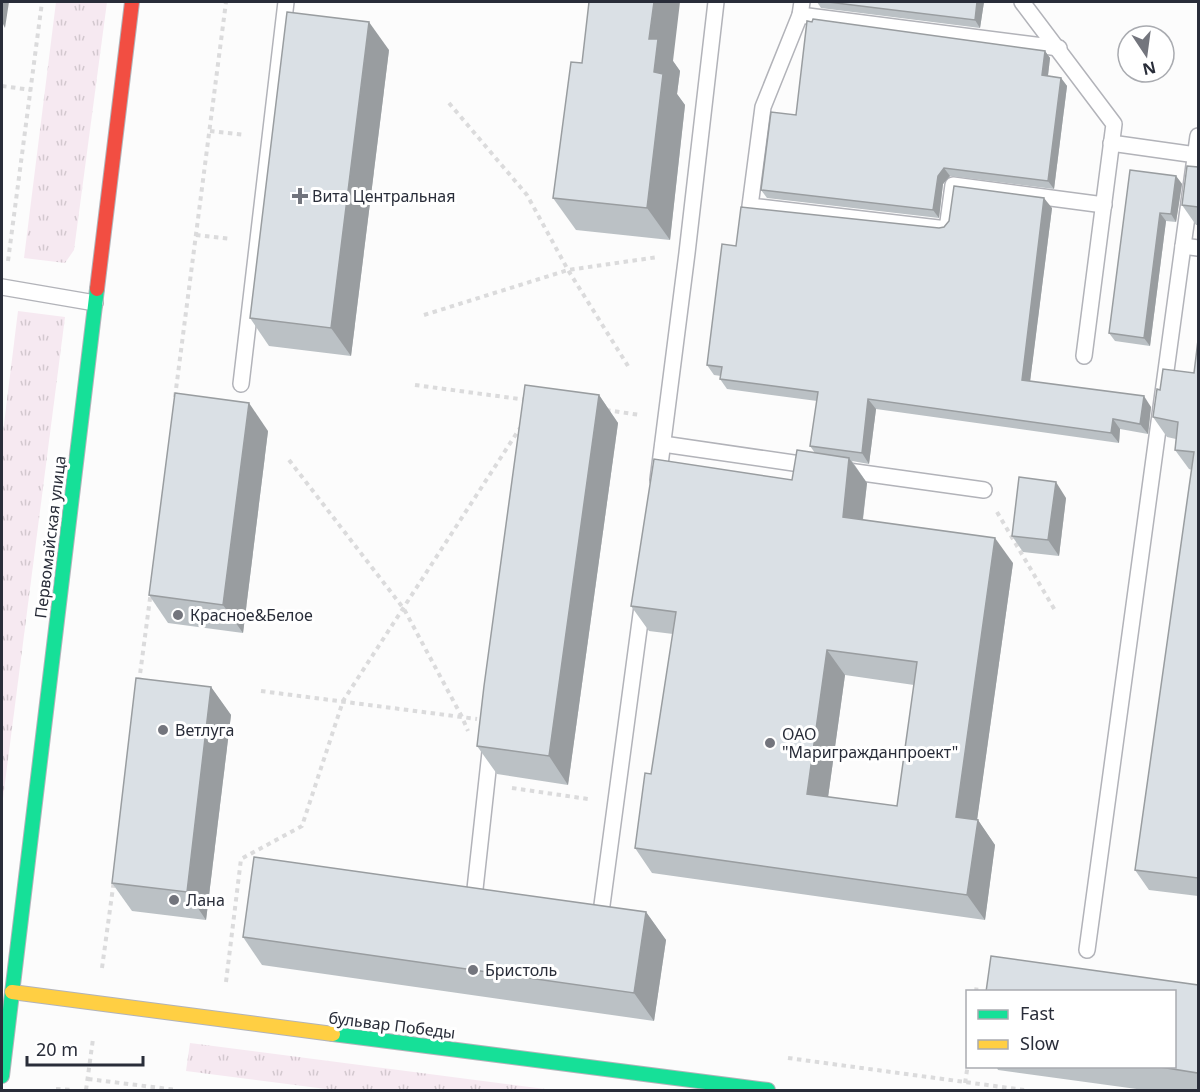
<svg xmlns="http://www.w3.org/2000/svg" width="1200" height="1092" viewBox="0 0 1200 1092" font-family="'Noto Sans',sans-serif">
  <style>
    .grass { fill: url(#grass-tufts) }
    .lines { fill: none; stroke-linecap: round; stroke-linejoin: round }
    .lane-casing { stroke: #b2b3b9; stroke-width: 18 }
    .fast-casing { stroke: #b2b3b9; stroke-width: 16 }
    .slow-casing { stroke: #b2b3b9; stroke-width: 16 }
    .jam-casing { stroke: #b2b3b9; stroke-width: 16 }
    .path { stroke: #dbdbdc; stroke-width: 4; stroke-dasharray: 4.5 4.5; stroke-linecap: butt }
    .lane { stroke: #fff; stroke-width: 15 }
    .fast { stroke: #16e098; stroke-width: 14 }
    .slow { stroke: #ffcf43; stroke-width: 14 }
    .jam { stroke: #f24e42; stroke-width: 14 }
    .wall { fill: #bbc1c5; fill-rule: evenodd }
    .shaded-wall { fill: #999da0 }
    .building { fill: #dae0e5; stroke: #999da0; stroke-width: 1.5; fill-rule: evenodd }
    .poi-dot { fill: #73757d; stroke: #fff; stroke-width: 2 }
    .labels { text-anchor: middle; stroke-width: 6; stroke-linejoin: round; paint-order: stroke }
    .poi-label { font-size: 16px; fill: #292d39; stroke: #fff; text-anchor: start }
    .street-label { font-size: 16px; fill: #292d39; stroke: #fff }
  </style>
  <defs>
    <pattern id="grass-tufts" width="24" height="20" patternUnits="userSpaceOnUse" patternTransform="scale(1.5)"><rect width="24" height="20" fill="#f6e9f1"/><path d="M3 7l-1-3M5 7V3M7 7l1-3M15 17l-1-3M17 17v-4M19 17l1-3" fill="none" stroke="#d3c8cf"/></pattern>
  </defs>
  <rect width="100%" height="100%" fill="#fcfcfc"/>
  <g class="grass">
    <path d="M56,2H107L74,250L65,263L24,258Z"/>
    <path d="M18,311L65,317L2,806V440Z"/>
    <path d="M190,1043L553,1090H334L186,1071Z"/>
  </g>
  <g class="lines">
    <defs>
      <g id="lane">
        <path d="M802,2L800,15L763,107L750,206L947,229L953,185L1104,205"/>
        <path d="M1022,2L1114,124L1084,356"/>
        <path d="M800,15L1059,48"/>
        <path d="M1111,143L1196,155"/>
        <path d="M1183,246L1198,248"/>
        <path d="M2,287L95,303"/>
        <path d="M241,384L286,2"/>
        <path d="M663,444L814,466"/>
        <path d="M841,470L984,490"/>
        <path d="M658,480L687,253L716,2"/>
        <path d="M475,889L491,743"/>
        <path d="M602,905L643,599"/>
        <path d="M1087,950L1198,136"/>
      </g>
      <g id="fast">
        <path d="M333,1034L768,1090"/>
        <path d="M2,1076L97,289"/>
      </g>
      <path id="slow" d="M12,992L333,1034"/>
      <path id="jam" d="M97,289L132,2"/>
    </defs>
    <use href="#lane" class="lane-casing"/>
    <use href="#fast" class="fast-casing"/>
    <use href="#slow" class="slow-casing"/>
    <use href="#jam" class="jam-casing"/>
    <g class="path">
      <path d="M2,86L31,90"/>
      <path d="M449,103L527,195L568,270L628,366"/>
      <path d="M210,131L245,135"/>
      <path d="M196,235L231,239"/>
      <path d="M8,261L42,2"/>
      <path d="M424,315L568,270L658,257"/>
      <path d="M415,385L527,400"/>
      <path d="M175,397L226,2"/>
      <path d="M606,410L640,415"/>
      <path d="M289,460L404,609L462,717L468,731"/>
      <path d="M997,512L1056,612"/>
      <path d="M139,682L151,591"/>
      <path d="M261,691L477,719"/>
      <path d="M512,788L588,799"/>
      <path d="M102,968L114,880"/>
      <path d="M226,982L241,859L302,826L343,701L520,428"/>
      <path d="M976,992L977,983"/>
      <path d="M788,1058L1024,1090"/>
      <path d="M88,1079L177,1090"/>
      <path d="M965,1083L968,1064"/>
      <path d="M56,1089L72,1090"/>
      <path d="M86,1090L93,1039"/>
    </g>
    <use href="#lane" class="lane"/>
    <use href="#fast" class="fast"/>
    <use href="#slow" class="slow"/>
    <use href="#jam" class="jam"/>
  </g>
  <g class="wall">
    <path d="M817,2H984L980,28L821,8Z"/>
    <path d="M389,50L351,356L269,346L250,318Z"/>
    <path d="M1045,51L1050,58L1048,76L1061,78L1067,86L1054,189L950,176L943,184L939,218L767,198L761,190L796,115Z"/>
    <path d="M673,61L680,71L677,94L685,105L670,240L576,230L553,198L582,63Z"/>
    <path d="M1198,167V225H1196L1182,205Z"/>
    <path d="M1176,176L1182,184L1176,222L1166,221L1150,346L1115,341L1109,333Z"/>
    <path d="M1052,208L1030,381L1151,407L1148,434L1120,429L1119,443L876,409L869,464L852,461L867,483L863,520L1013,563L977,819L995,845L985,920L652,873L635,848L651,774L673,634L649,631L631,606L792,480L815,453L810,446L817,401L727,389L720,379L721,376L714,375L707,365L736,246L939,228ZM845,675L914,685L897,806L828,797Z"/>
    <path d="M1198,340V896L1149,890L1135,870L1192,470L1189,469L1175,450L1176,439L1167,437L1153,417L1160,390L1194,373Z"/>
    <path d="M599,395L618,423L568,785L497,774L477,746Z"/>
    <path d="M268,431L243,633L168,623L149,595Z"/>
    <path d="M1066,498L1059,556L1023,552L1012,536Z"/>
    <path d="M211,687L231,715L206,920L132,911L112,883Z"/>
    <path d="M646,912L666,940L654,1021L262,965L243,937Z"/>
    <path d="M1198,985V1090H1144L998,1070L996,1066H1174Z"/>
  </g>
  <g class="shaded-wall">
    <path d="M2,2H9L5,28L2,22Z"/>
    <path d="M654,2H680L673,61L680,71L677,94L685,105L670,240L647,208L654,72L649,39Z"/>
    <path d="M977,2H984L980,28L975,20Z"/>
    <path d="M369,22L389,50L351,356L331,328Z"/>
    <path d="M1045,51L1050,58L1047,83L1042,75Z"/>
    <path d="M1061,78L1067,86L1054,189L1048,181Z"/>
    <path d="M944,168L950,176L943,184L939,218L933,210L938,176Z"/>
    <path d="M1176,176L1182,184L1176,222L1171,214Z"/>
    <path d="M1044,198L1052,208L1029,390L1022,380Z"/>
    <path d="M1160,213L1166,221L1150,346L1144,338Z"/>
    <path d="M599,395L618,423L568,785L549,756Z"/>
    <path d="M1144,396L1151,407L1148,434L1140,424Z"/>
    <path d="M868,399L876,409L869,464L862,453Z"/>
    <path d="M249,403L268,431L243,633L223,605Z"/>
    <path d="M1113,419L1120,429L1119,443L1111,433Z"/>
    <path d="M849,458L867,483L860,542L843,517Z"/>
    <path d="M1056,482L1066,498L1059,556L1048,540Z"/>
    <path d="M995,538L1013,563L974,842L956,817Z"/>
    <path d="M827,650L845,675L825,819L807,794Z"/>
    <path d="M211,687L231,715L206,920L187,892Z"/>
    <path d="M978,820L995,845L985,920L967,895Z"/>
    <path d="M646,912L666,940L654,1021L634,993Z"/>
  </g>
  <g class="building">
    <path d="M589,2H654L649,39H658L654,72L663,74L647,208L553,198L571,62L582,63Z"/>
    <path d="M828,2H977L975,20Z"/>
    <path d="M287,12L369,22L331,328L250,318Z"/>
    <path d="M813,19L1045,51L1042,75L1061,78L1048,181L944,168L938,176L933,210L761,190L771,112L796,115L807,21L812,22Z"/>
    <path d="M1187,166L1198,167V207L1182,205Z"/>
    <path d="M1130,170L1176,176L1171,214L1160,213L1144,338L1109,333Z"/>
    <path d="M954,186L1044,198L1022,380L1144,396L1140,424L1113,419L1111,433L868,399L862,453L810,446L818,392L720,379L722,367L707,365L722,244L736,246L741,207L939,228L944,227L949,221Z"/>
    <path d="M1198,340V878L1135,870L1194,452L1175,450L1178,422L1153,417L1157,389L1160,390L1163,369L1194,373Z"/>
    <path d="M525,385L599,395L549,756L477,746L484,686Z"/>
    <path d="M175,393L249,403L223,605L149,595Z"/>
    <path d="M797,450L849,458L843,517L995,538L956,817L978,820L967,895L635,848L645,773L651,774L676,612L631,606L654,459L792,480ZM827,650L917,662L897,806L807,794Z"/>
    <path d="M1019,477L1056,482L1048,540L1012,536Z"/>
    <path d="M136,678L211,687L187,892L112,883Z"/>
    <path d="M254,857L646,912L634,993L243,937Z"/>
    <path d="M991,956L1198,985V1073L1154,1066H1174V992H986Z"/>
  </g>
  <g class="poi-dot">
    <path d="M297 187h6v6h6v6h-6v6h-6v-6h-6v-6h6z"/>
    <circle cx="178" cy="615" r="6"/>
    <circle cx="163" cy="730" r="6"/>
    <circle cx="770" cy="743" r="6"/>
    <circle cx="174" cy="900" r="6"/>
    <circle cx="473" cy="970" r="6"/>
  </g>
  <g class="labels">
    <g class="poi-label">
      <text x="312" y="202">Вита Центральная</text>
      <text x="190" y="621">Красное&amp;Белое</text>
      <text x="175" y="736">Ветлуга</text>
      <text x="782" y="740">OAO<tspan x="782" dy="18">"Маригражданпроект"</tspan></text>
      <text x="186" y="906">Лана</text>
      <text x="485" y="976">Бристоль</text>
    </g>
    <g class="street-label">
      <text transform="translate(50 537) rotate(-83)" y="6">Первомайская улица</text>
      <text transform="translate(392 1025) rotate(7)" y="6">бульвар Победы</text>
    </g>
  </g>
  <rect width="1200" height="1092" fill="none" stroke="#292d39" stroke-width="6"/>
  <rect x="966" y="990" width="210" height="78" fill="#ffffff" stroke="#a9abb0" stroke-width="1.5"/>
  <rect x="978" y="1010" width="30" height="9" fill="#16e098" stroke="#a9abb0" stroke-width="1.5"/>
  <text x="1020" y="1020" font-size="18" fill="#292d39">Fast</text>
  <rect x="978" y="1040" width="30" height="9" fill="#ffcf43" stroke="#a9abb0" stroke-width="1.5"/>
  <text x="1020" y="1050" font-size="18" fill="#292d39">Slow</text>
  <g transform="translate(1146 54) rotate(167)"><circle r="28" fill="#ffffff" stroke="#a9abb0" stroke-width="1.5"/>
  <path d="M0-4.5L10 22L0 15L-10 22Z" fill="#73757d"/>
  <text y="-9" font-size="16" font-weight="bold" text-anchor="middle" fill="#292d39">N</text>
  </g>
  <path d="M27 1056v9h116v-9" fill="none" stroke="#292d39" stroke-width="3"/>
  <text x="36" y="1056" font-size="18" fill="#292d39" stroke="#ffffff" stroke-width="4.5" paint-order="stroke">20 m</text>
</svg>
